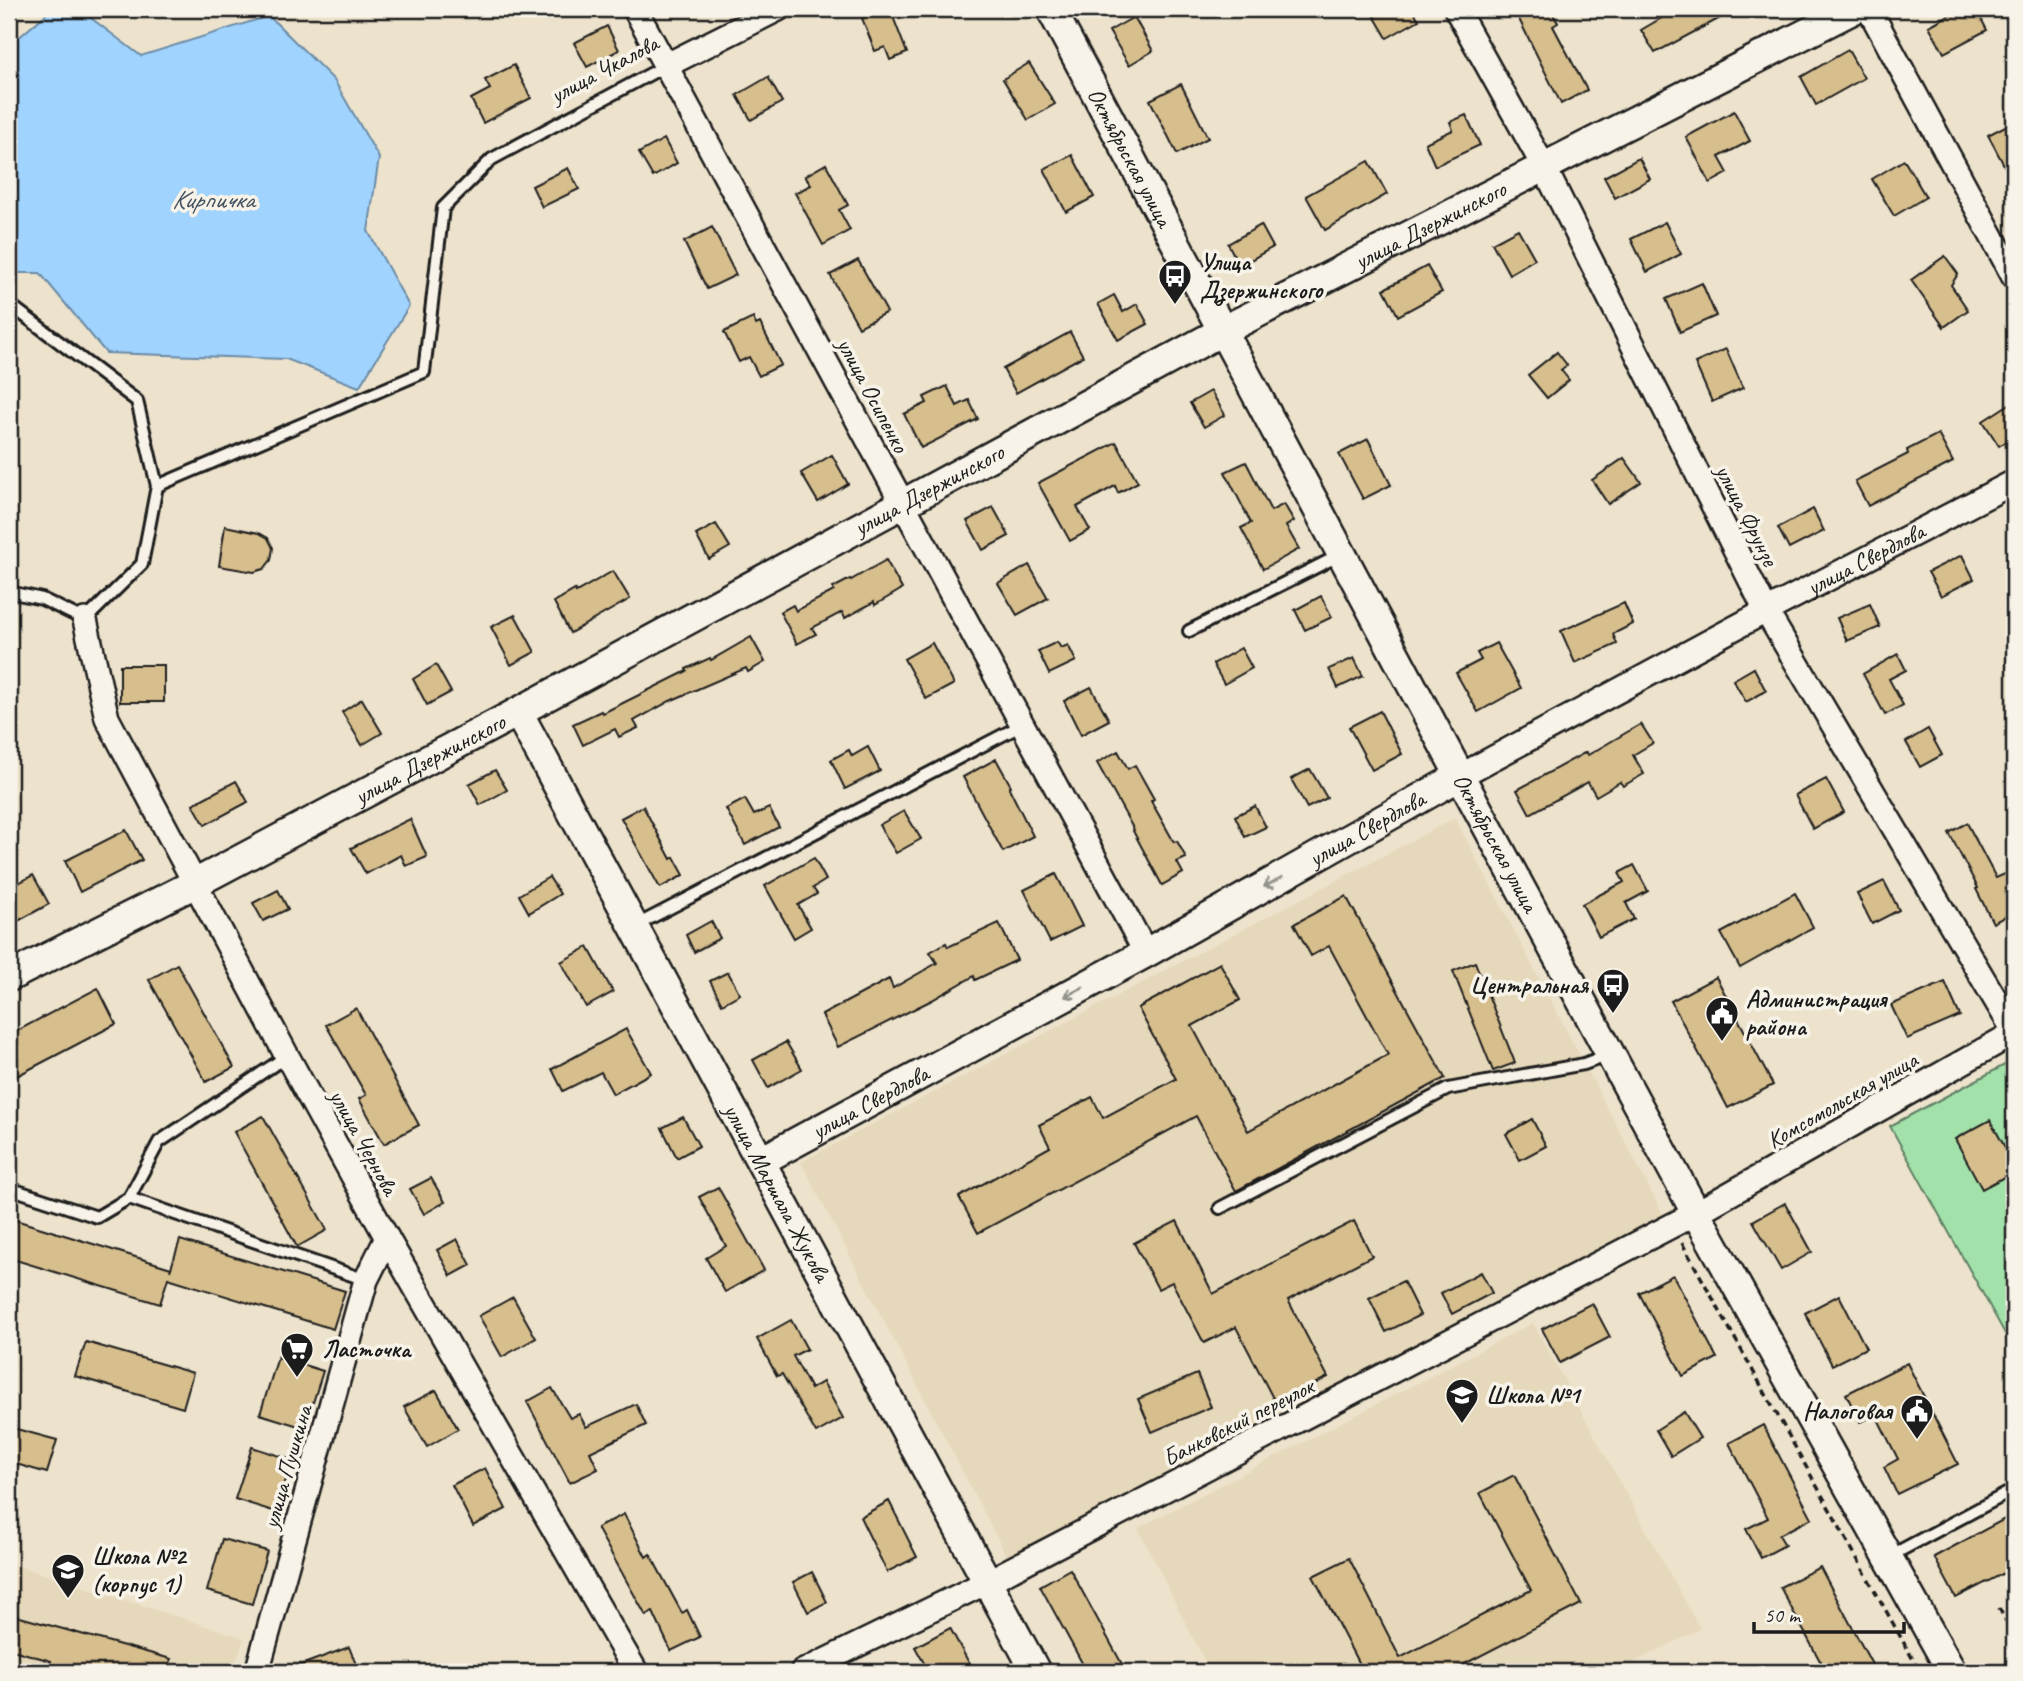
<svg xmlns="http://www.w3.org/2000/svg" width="2023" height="1681" viewBox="0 0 2023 1681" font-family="Caveat,sans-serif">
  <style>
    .built { fill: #e6d8ba }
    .green { fill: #a2e2aa; stroke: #5f7f63; stroke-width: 2 }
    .water { fill: #a0d3fe; stroke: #6b8aa4; stroke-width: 2 }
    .building { fill: #d7be8d; stroke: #1c1c1c; stroke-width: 2 }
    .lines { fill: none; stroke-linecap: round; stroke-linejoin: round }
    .service-casing { stroke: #1c1c1c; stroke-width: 16 }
    .minor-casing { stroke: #1c1c1c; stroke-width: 28 }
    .tertiary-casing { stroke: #1c1c1c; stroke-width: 33 }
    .path { stroke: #1c1c1c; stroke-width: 3.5; stroke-dasharray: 7 5; stroke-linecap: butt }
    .service { stroke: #f7f3e8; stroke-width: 10 }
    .minor { stroke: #f7f3e8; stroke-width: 23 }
    .tertiary { stroke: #f7f3e8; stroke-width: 28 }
    .oneway { stroke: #94928c }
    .labels { text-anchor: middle; stroke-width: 7; stroke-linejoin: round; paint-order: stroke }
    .street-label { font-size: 24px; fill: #1c1c1c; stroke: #f7f3e8 }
    .poi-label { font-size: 24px; font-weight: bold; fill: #1c1c1c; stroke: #f7f3e8; text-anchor: start }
    .water-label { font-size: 26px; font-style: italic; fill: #445360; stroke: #f7f3e8 }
  </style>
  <rect width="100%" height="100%" fill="#ede3cd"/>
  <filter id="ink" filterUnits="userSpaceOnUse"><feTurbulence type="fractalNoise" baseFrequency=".0143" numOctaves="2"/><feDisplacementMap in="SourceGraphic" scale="14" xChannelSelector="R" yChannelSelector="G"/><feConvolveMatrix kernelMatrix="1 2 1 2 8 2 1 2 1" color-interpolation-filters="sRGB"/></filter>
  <g filter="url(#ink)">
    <g class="built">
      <path d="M1455,818L1664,1216L1007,1557L801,1162Z"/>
      <path d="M1533,1323L1700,1629L1615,1672H1210L1138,1528Z"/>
      <path d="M9,1563L244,1638L233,1672H9Z"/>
    </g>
    <path class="green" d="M2014,1060V1350L1890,1126Z"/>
    <path class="water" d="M52,9H79L141,56L269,16L334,80L379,158L368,231L409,306L359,387L286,359L106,353L40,273H9V46Z"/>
    <g class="building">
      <path d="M884,9H890L907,53L890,60L885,47L875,51L862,18Z"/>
      <path d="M1370,9H1412L1419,20L1387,38Z"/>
      <path d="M1514,9H1550L1558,23L1553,26L1587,90L1561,104Z"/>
      <path d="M1677,9H1737L1655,53L1641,30Z"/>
      <path d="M1948,9H1976L1987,30L1944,53L1929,26L1951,14Z"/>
      <path d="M1134,17L1153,51L1129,65L1109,31Z"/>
      <path d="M607,26L619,50L587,67L574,43Z"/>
      <path d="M1848,50L1864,78L1816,105L1801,77Z"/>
      <path d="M1029,63L1055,104L1028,120L1003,79Z"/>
      <path d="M514,65L531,98L483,123L471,99L490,89L485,80Z"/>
      <path d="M768,77L782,102L751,120L737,95Z"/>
      <path d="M1181,84L1208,138L1177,154L1150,100Z"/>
      <path d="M1734,111L1750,141L1719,157L1728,173L1710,183L1686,137Z"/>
      <path d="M1466,115L1480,145L1435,166L1425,143L1453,130L1450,122Z"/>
      <path d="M2009,124L2014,133V184L1988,135Z"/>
      <path d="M664,139L677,163L653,177L639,153Z"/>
      <path d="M1072,155L1094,197L1066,212L1044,169Z"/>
      <path d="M1639,158L1650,179L1615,198L1604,177Z"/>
      <path d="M1904,160L1926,197L1894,216L1872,179Z"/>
      <path d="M1369,161L1387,194L1325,230L1306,196Z"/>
      <path d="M826,164L848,205L839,210L850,230L823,245L795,193L811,185L805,176Z"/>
      <path d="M568,168L579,189L542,207L532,186Z"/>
      <path d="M1665,222L1681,254L1647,272L1631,239Z"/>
      <path d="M1261,225L1273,247L1240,266L1228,244Z"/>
      <path d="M712,227L736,275L707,289L684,242Z"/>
      <path d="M1518,229L1535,259L1509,274L1492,243Z"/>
      <path d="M1945,256L1958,274L1951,285L1968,310L1944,327L1911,280Z"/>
      <path d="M858,260L887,312L859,327L830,275Z"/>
      <path d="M1427,266L1442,292L1398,316L1384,289Z"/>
      <path d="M1702,283L1716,316L1680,332L1666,299Z"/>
      <path d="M1114,295L1123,312L1137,304L1148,324L1118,340L1098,304Z"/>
      <path d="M753,318L756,325L760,323L781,365L759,376L749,357L739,362L724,332Z"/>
      <path d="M1070,332L1083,356L1016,393L1003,369Z"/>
      <path d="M1726,349L1743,388L1712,402L1695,363Z"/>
      <path d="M1557,352L1567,365L1561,370L1569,380L1547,398L1528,375Z"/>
      <path d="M947,386L957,406L969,400L978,419L921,448L904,414L927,403L924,397Z"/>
      <path d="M1211,391L1225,415L1204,427L1190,403Z"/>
      <path d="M2014,401V437L1999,446L1983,421Z"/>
      <path d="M1938,434L1953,462L1868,506L1855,481L1908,454L1907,450Z"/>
      <path d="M1368,439L1391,485L1363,499L1339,454Z"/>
      <path d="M1116,442L1138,482L1118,493L1115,486L1077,507L1090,530L1070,541L1038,483Z"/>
      <path d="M832,455L848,484L818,502L801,473Z"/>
      <path d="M1624,458L1641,482L1608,504L1592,480Z"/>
      <path d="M1246,462L1271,511L1284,504L1294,521L1286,526L1299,549L1263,569L1241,528L1251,523L1225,472Z"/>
      <path d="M993,507L1009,536L983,550L967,521Z"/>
      <path d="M1813,509L1824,531L1789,549L1778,528Z"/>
      <path d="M716,524L730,547L709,559L696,535Z"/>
      <path d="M225,526L259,533L268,538L273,548L271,560L264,569L254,572L219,566Z"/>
      <path d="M1962,555L1974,579L1941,596L1928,572Z"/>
      <path d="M886,560L902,589L875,605L874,602L845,618L842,612L812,628L816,634L797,644L780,612L793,605L796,611L834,591L833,588L850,579L851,580Z"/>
      <path d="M1029,565L1048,598L1017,615L998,583Z"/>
      <path d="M613,571L630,599L570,633L554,602L575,590L576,592Z"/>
      <path d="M1321,596L1332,617L1305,630L1295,610Z"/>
      <path d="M1624,603L1633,624L1613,634L1617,644L1575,663L1561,631Z"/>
      <path d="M1870,604L1880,627L1847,641L1837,618Z"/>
      <path d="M515,615L535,652L511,665L491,627Z"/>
      <path d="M751,637L765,662L748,672L746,668L670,701L634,721L638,728L619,737L615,729L583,745L573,724L601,711L603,713L687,671L686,669L710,658L711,660Z"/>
      <path d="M1057,642L1061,648L1068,645L1076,661L1049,674L1038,651Z"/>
      <path d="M932,643L954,684L926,699L904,659Z"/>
      <path d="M1496,643L1521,688L1478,712L1456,673L1481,660L1477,653Z"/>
      <path d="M1241,648L1252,668L1224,684L1213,664Z"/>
      <path d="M1898,654L1906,670L1889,679L1903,705L1885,715L1863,674Z"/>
      <path d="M1354,658L1363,676L1338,688L1329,669Z"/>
      <rect x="120" y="665" width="44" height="37"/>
      <path d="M436,665L451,692L427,705L413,679Z"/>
      <path d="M1754,668L1766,691L1746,702L1733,680Z"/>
      <path d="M1091,687L1109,720L1081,735L1064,701Z"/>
      <path d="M362,699L382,733L362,745L342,712Z"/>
      <path d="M1380,711L1402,754L1372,770L1349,727Z"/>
      <path d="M1641,724L1653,743L1633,755L1644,774L1623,786L1620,782L1596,796L1588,782L1530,814L1517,790L1586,752L1588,755Z"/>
      <path d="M1928,729L1942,755L1920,767L1906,742Z"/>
      <path d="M868,747L880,771L845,789L831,760L849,750L852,756Z"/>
      <path d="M1118,751L1128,769L1135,765L1154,799L1151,801L1174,842L1177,841L1186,858L1177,862L1183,873L1162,885L1133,831L1134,830L1097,763Z"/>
      <path d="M996,759L1011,786L1009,788L1033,836L1003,852L963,777Z"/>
      <path d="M1310,769L1327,798L1307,808L1291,779Z"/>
      <path d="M495,770L507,790L480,805L469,784Z"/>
      <path d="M1826,779L1844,812L1813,829L1795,795Z"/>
      <path d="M236,781L248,802L205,825L193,804Z"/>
      <path d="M745,799L754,815L769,808L779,827L745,845L726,809Z"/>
      <path d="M643,806L671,859L674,857L684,875L660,888L621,818Z"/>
      <path d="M1255,806L1266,827L1245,837L1235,816Z"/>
      <path d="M904,811L921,839L896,853L879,825Z"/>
      <path d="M410,819L427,857L406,866L401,855L366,874L351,848Z"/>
      <path d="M1967,823L1996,878L2014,870V912L1993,923L1976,889L1978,888L1949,833Z"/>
      <path d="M126,830L142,860L80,892L65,861Z"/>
      <path d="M814,858L826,880L813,888L817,894L798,905L811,928L794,938L765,886Z"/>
      <path d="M1634,865L1648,891L1626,903L1634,919L1599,937L1582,904L1624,882L1619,873Z"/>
      <path d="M1056,874L1082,926L1050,942L1024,890Z"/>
      <path d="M33,875L49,904L9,926V888Z"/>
      <path d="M549,877L560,894L529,913L519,895Z"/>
      <path d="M1884,881L1899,910L1872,924L1857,894Z"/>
      <path d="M278,890L288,909L263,921L253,903Z"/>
      <path d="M1795,893L1813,927L1740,968L1721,933Z"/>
      <path d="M1346,896L1445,1078L1236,1191L1196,1116L978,1233L959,1197L1050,1147L1039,1125L1092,1097L1103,1118L1176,1079L1138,1008L1220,963L1240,1000L1192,1026L1248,1131L1388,1055L1329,946L1311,956L1294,924Z"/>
      <path d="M711,921L720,938L694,952L686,935Z"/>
      <path d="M999,923L1017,960L975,980L974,976L932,1000L838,1047L822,1015L889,979L893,988L937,963L930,952L946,943L948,947Z"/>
      <path d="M588,947L613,992L586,1007L561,962Z"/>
      <path d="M1475,962L1515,1063L1493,1071L1453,971Z"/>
      <path d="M177,964L234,1067L206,1082L149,980Z"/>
      <path d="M728,972L740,994L722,1004L710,981Z"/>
      <path d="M1716,977L1773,1085L1728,1108L1671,1001Z"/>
      <path d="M1945,982L1960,1016L1907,1039L1891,1005Z"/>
      <path d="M98,988L116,1024L9,1080V1035Z"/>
      <path d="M356,1008L419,1125L384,1144L359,1099L366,1095L326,1025Z"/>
      <path d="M626,1029L651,1073L613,1094L601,1072L563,1091L552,1069Z"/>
      <path d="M786,1042L802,1069L768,1088L753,1060Z"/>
      <path d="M263,1116L327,1230L297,1247L234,1132Z"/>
      <path d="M683,1117L699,1146L677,1158L662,1128Z"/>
      <path d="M1532,1119L1546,1146L1520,1160L1506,1134Z"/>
      <path d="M1990,1120L2014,1164V1172L1982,1189L1955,1139Z"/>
      <path d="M431,1178L445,1202L424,1214L410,1189Z"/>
      <path d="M718,1187L764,1270L725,1292L706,1258L726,1246L699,1197Z"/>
      <path d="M1785,1203L1812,1252L1781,1270L1753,1221Z"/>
      <path d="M9,1218L171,1268L170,1271L180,1240L345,1291L333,1329L168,1278L160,1304L9,1258Z"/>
      <path d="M1177,1221L1213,1294L1354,1221L1372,1256L1288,1300L1328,1377L1276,1404L1236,1327L1204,1343L1172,1282L1158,1289L1134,1243Z"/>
      <path d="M457,1239L471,1265L451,1276L437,1250Z"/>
      <path d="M1481,1272L1492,1293L1452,1314L1441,1293Z"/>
      <path d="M1673,1275L1717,1358L1683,1376L1639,1293Z"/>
      <path d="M1403,1281L1420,1315L1386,1332L1369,1298Z"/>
      <path d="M1839,1295L1866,1348L1832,1365L1805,1313Z"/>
      <path d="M513,1297L536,1338L502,1357L479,1316Z"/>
      <path d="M1592,1303L1610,1337L1560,1363L1542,1329Z"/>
      <path d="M791,1320L807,1349L793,1356L811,1389L823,1382L843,1418L816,1433L782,1374L777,1376L757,1339Z"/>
      <path d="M86,1342L193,1373L183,1408L75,1376Z"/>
      <path d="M278,1357L323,1371L305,1428L260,1414Z"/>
      <path d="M1907,1363L1958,1464L1897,1494L1884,1467L1898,1459L1876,1415L1860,1422L1846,1394Z"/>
      <path d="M1197,1374L1211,1407L1152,1432L1138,1399Z"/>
      <path d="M552,1388L570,1418L579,1414L586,1427L636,1404L646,1425L590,1452L598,1469L570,1483L527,1402Z"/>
      <path d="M436,1390L458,1429L427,1447L404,1407Z"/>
      <path d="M1684,1412L1700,1438L1671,1456L1656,1430Z"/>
      <path d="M1763,1425L1812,1518L1779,1535L1785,1545L1761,1558L1746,1529L1768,1518L1729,1443Z"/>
      <path d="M9,1427L57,1440L47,1473L9,1462Z"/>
      <path d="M252,1447L292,1460L276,1512L235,1499Z"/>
      <path d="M485,1468L506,1509L473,1526L452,1485Z"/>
      <path d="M1514,1475L1581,1604L1449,1672H1363L1313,1576L1349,1558L1400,1658L1531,1590L1480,1493Z"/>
      <path d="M889,1501L917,1557L887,1572L860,1517Z"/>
      <path d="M624,1514L646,1557L650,1554L682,1613L687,1610L700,1637L671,1651L653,1612L646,1616L597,1528Z"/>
      <path d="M2014,1514V1568L1956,1598L1934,1557Z"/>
      <path d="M222,1539L267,1551L252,1604L207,1591Z"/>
      <path d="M1820,1567L1876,1672H1826L1780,1587Z"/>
      <path d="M1070,1569L1122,1664L1106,1672H1087L1040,1586Z"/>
      <path d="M812,1572L827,1602L808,1612L793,1582Z"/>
      <path d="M9,1614L171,1659L167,1672H48L51,1661L9,1649Z"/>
      <path d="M950,1628L974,1672H929L915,1647Z"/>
      <path d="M349,1647L359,1672H286L285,1671Z"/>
    </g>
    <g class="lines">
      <defs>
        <g id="service">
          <path d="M9,304L137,401L157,486L142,564L85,620L42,599L9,592"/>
          <path d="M157,486L424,372L443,208L492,159L665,66"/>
          <path d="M1189,631L1340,555"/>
          <path d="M635,926L1022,725"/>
          <path d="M9,1188L97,1217L129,1198L366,1280"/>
          <path d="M129,1198L159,1142L287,1056"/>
          <path d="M1220,1208L1448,1089L1584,1064L1608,1055"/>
          <path d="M1890,1556L2006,1494"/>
        </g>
        <g id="minor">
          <path d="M635,9L1146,953"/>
          <path d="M1456,9L1544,167L1766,611L2014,1031"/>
          <path d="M1869,9L2014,277"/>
          <path d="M665,66L778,9"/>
          <path d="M85,620L107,718L287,1056L387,1238L636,1672"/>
          <path id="s1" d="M1460,776L1766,611L2014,482"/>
          <path d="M257,1672L366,1280L387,1238"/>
          <path d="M802,1672L989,1581L1696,1213L2014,1033"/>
        </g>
        <g id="tertiary">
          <path id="s2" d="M1051,9L1460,776L1696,1213L1952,1672"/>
          <path id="s3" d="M518,712L1036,1672"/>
          <path id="s4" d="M9,977L194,884L518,712L1224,330L1854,9"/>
          <path id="s5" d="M761,1161L1146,953L1460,776"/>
        </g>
      </defs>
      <use href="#service" class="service-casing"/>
      <use href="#minor" class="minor-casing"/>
      <use href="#tertiary" class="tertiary-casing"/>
      <g class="path">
        <path d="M1682,1243L1920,1672"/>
        <path d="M1999,1608L2014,1636"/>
      </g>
      <use href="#service" class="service"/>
      <use href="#minor" class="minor"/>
      <use href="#tertiary" class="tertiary"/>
    </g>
    <defs><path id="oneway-shaft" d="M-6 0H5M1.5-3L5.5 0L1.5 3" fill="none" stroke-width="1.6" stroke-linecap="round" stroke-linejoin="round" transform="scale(1.75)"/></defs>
    <g class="oneway">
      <use href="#oneway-shaft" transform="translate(1273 882) rotate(151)"/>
      <use href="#oneway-shaft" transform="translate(1074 992) rotate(152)"/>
    </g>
  </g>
  <defs>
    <symbol id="bus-pin" viewBox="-11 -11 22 30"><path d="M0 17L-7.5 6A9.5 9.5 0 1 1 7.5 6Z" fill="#1c1c1c" stroke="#f7f3e8"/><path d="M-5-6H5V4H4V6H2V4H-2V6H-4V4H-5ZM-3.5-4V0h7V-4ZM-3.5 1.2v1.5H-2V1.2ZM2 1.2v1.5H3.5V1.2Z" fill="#fff"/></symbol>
    <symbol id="civic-pin" viewBox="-11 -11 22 30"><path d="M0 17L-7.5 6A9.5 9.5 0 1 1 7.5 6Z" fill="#1c1c1c" stroke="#f7f3e8"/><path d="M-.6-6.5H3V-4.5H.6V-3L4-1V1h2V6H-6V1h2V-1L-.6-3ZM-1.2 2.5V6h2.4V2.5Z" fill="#fff"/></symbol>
    <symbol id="supermarket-pin" viewBox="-11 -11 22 30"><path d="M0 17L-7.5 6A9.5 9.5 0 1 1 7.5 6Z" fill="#1c1c1c" stroke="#f7f3e8"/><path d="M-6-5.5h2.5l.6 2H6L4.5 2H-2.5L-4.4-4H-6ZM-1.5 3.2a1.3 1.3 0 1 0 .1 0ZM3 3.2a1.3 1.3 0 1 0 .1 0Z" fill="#fff"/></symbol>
    <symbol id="school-pin" viewBox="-11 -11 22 30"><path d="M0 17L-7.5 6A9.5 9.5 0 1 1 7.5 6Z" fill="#1c1c1c" stroke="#f7f3e8"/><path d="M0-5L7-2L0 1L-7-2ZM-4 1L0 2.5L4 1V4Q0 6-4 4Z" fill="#fff"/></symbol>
  </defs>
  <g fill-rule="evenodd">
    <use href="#bus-pin" x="1156" y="257" width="38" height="52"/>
    <use href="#bus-pin" x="1594" y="966" width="38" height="52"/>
    <use href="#civic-pin" x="1703" y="994" width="38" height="52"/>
    <use href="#supermarket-pin" x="278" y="1330" width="38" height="52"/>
    <use href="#school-pin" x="1443" y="1376" width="38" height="52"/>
    <use href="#civic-pin" x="1898" y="1392" width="38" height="52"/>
    <use href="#school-pin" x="49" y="1551" width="38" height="52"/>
  </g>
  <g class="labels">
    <g class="street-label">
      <text transform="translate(604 69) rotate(-28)" y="8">улица Чкалова</text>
      <text dy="8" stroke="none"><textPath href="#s2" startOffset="168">Октябрьская улица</textPath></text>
      <text dy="8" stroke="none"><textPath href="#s4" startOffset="1608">улица Дзержинского</textPath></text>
      <text transform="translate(873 395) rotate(62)" y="8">улица Осипенко</text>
      <text dy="8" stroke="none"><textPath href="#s4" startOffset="1041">улица Дзержинского</textPath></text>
      <text transform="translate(1747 515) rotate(63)" y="8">улица Фрунзе</text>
      <text dy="8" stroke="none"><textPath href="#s1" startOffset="460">улица Свердлова</textPath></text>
      <text dy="8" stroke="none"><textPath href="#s4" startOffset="474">улица Дзержинского</textPath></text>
      <text dy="8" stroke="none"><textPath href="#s5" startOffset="691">улица Свердлова</textPath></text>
      <text dy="8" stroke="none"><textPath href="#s2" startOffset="945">Октябрьская улица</textPath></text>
      <text transform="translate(1842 1100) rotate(-30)" y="8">Комсомольская улица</text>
      <text dy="8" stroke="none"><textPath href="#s5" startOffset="124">улица Свердлова</textPath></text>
      <text transform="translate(364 1142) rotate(61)" y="8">улица Чернова</text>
      <text dy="8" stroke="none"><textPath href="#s3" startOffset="546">улица Маршала Жукова</textPath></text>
      <text transform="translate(1238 1422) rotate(-27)" y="8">Банковский переулок</text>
      <text transform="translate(287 1467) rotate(-74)" y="8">улица Пушкина</text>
    </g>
    <g class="poi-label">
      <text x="1200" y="270">Улица<tspan x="1200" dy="28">Дзержинского</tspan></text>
      <text x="1588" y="993" text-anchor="end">Центральная</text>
      <text x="1746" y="1007">Администрация<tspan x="1746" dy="28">района</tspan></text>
      <text x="322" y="1357">Ласточка</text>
      <text x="1486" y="1403">Школа №1</text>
      <text x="1892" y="1419" text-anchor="end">Налоговая</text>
      <text x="92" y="1564">Школа №2<tspan x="92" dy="28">(корпус 1)</tspan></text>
    </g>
    <g class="water-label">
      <text x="213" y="208">Кирпичка</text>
    </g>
  </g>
  <rect width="2023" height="1681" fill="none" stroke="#f7f3e8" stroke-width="35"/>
  <rect x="18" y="18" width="1988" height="1646" fill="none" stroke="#1c1c1c" stroke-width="2.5" filter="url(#ink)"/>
  <path d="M1754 1622v10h150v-10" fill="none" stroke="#1c1c1c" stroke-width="3.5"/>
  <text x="1764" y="1622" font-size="21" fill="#1c1c1c" stroke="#f7f3e8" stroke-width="5" paint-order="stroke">50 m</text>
</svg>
